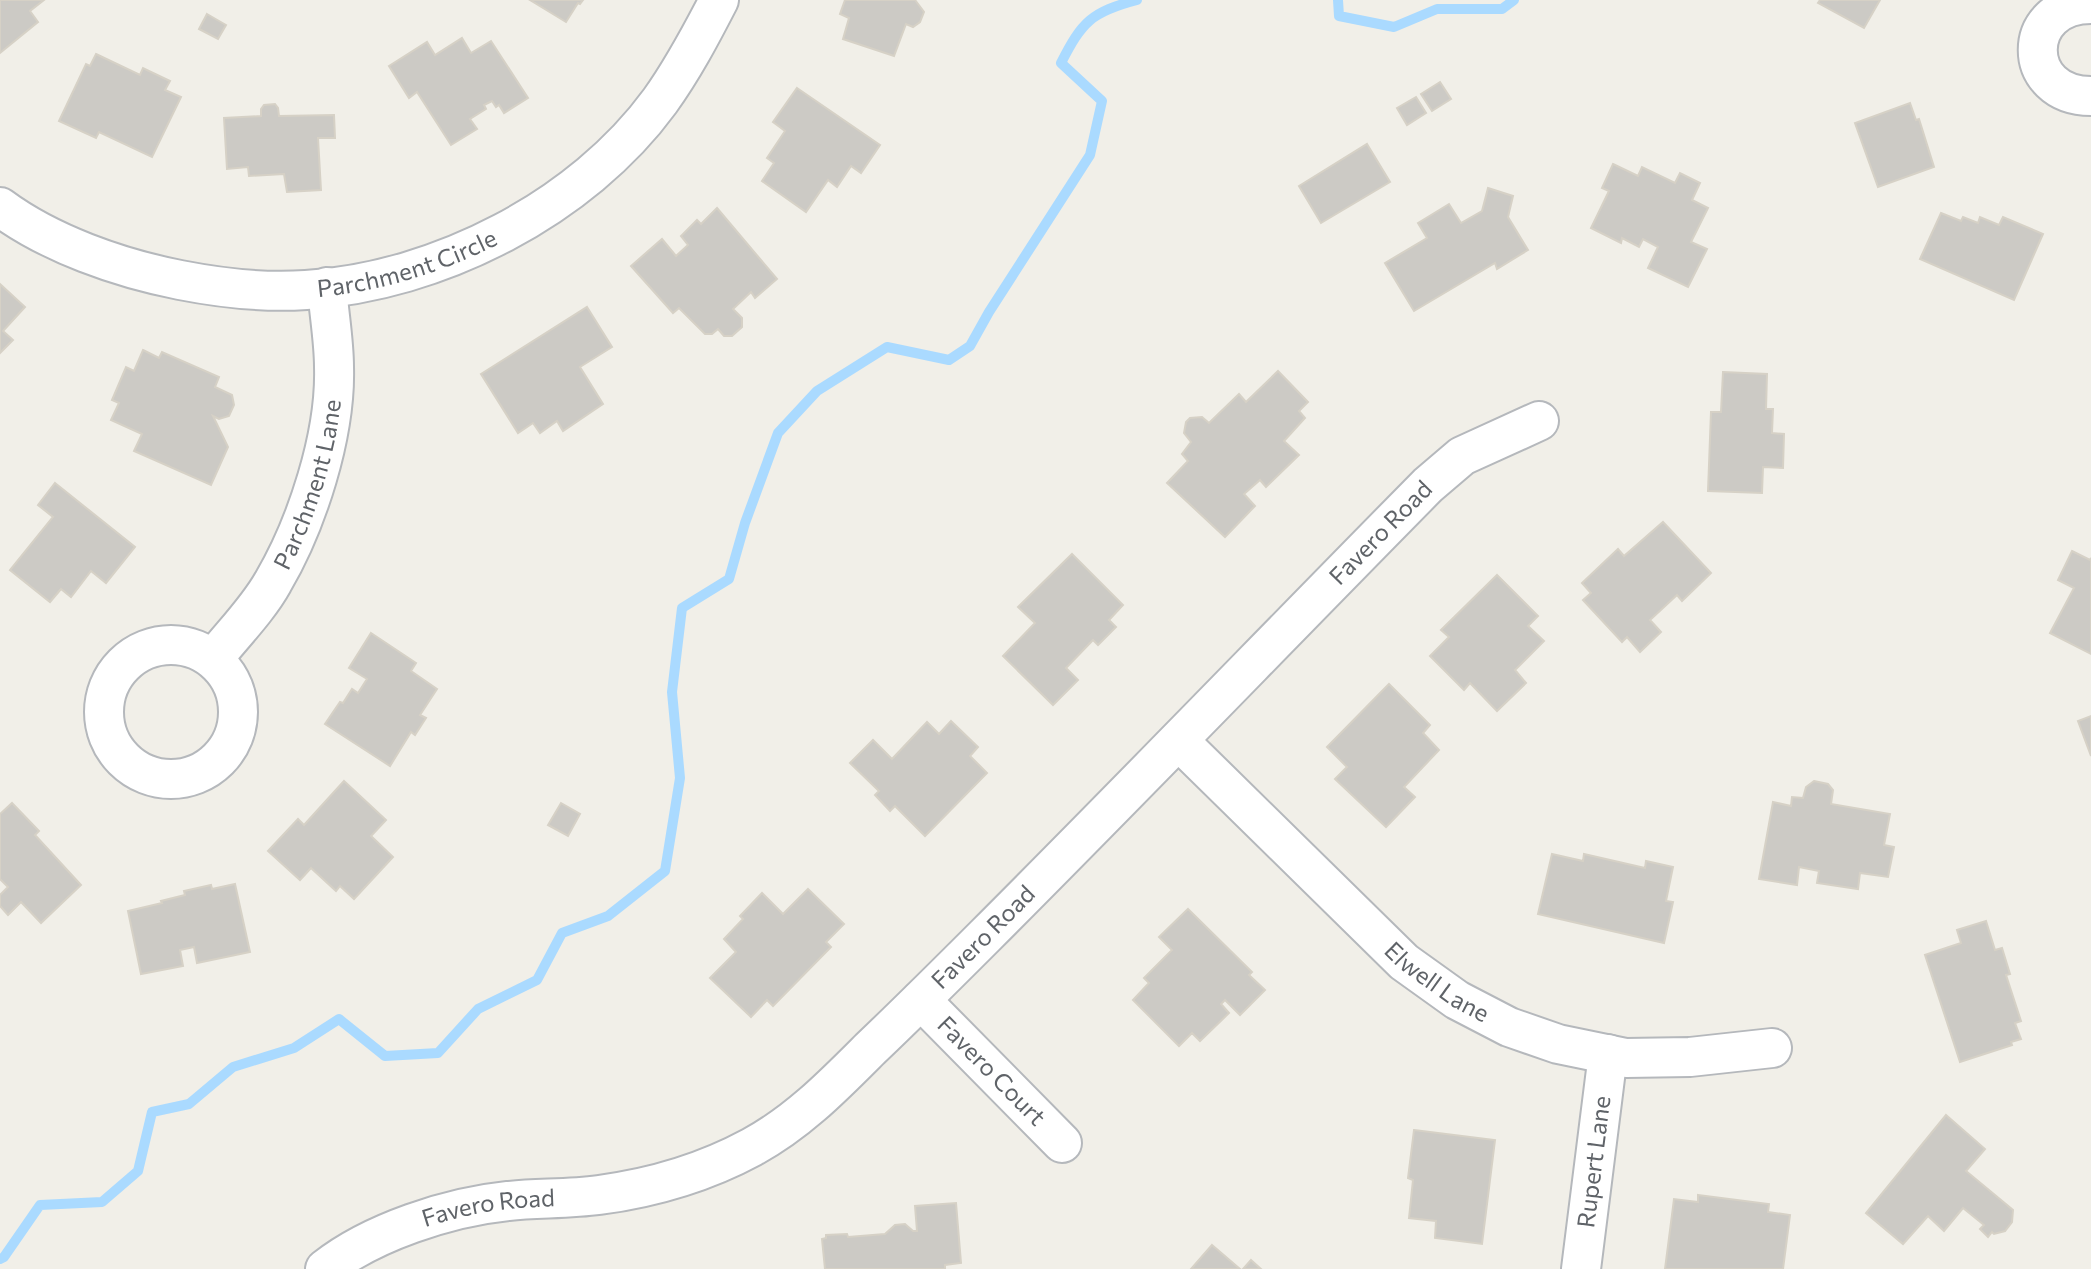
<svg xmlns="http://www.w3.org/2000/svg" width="2091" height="1269" viewBox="0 0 2091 1269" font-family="Commissioner,sans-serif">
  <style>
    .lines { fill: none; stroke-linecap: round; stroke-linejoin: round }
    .stream { stroke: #aadaff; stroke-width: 10 }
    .building { fill: #cccac5; stroke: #d6d1c6; stroke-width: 2 }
    .minor-casing { stroke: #b5b8bc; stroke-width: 42 }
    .minor { stroke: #fff; stroke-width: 38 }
    .labels { text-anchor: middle; stroke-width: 7; stroke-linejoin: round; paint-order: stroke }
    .street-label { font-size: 24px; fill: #5f6368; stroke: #fff }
  </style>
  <rect width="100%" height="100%" fill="#f1efe8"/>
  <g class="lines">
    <g class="stream">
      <path d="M1338,0L1339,16L1394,27L1437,9H1502L1514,0"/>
      <path d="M0,1259L4,1257L40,1205L102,1202L138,1171L152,1112L189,1104L233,1067L294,1048L339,1019L385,1056L438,1053L478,1009L537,980L562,933L608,916L665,871L680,778L672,692L682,608L729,579L745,523L778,433L817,391L887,347L949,360L970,346L989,312L1090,155L1102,101L1061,63C1082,22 1091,12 1137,0"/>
    </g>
  </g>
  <g class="building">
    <path d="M0,0H44L30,11L38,22L0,53Z"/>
    <path d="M530,0H583L580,4L578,3L566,22Z"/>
    <path d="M845,0H915L924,12L920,22L913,27L906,24L894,56L843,39L849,18L840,14Z"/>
    <path d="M1820,0H1880L1864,28L1818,3Z"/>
    <path d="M207,14L226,25L218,39L199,29Z"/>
    <path d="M462,38L471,53L491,41L528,98L504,113L499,105L496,107L492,101L484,105L486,109L470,119L477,129L451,145L417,92L409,98L389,66L427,42L435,55Z"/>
    <path d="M96,54L140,75L143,68L170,81L165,90L181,97L152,157L99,132L96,138L59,121L86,64L90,66Z"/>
    <path d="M1440,82L1451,99L1432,111L1421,94Z"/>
    <path d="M797,88L880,145L861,173L851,166L837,187L828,180L806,212L762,181L774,163L767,158L785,131L773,122Z"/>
    <path d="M1416,97L1426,113L1407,125L1397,108Z"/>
    <path d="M1910,103L1916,120L1919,119L1934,167L1878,187L1855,123Z"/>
    <path d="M275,104L278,108L279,116L334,115L335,138H318L321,190L287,192L284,174L249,176L248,167L227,169L224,118L261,116V109L264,105Z"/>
    <path d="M1367,144L1390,182L1321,223L1299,186Z"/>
    <path d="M1613,164L1638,176L1642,167L1675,183L1680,173L1700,183L1692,200L1708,208L1691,242L1707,249L1688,287L1648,268L1658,247L1643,239L1639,247L1622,238L1621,243L1591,228L1609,191L1602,188Z"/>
    <path d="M1488,188L1513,196L1508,217L1528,250L1497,269L1495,263L1414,311L1385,263L1427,238L1418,223L1449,204L1461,223L1482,211Z"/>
    <path d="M717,208L777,279L755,298L751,292L733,309L742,318V327L732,336H724L718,329L712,334H705L679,308L673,313L631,266L662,239L676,256L688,245L681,236L697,220L701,224Z"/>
    <path d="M1941,213L1961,221L1963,217L1978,223L1980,217L1999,225L2003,217L2043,234L2014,300L1920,259Z"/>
    <path d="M0,284L25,307L3,331L13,340L0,353Z"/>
    <path d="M587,307L612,347L580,367L603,404L563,431L557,421L540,433L533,423L518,433L481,374Z"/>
    <path d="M143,350L159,358L162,352L219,377L215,387L232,395L234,405L229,416L219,419L213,416L228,447L211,485L134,451L142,434L111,420L119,403L112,400L126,367L134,371Z"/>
    <path d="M1278,371L1308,402L1299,411L1305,418L1284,441L1299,455L1266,487L1260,480L1244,494L1255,506L1225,537L1167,483L1188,461L1182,454L1191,442L1184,433L1186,422L1190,418L1202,417L1209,423L1239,394L1246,402Z"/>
    <path d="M1723,372L1767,374L1766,409H1773L1772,433L1784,434L1783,468L1763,467L1762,493L1708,491L1711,412H1721Z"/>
    <path d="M55,483L135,547L106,583L91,571L71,597L61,589L50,602L10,570L53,517L38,505Z"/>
    <path d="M1663,522L1711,573L1682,601L1677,595L1650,620L1661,632L1640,652L1627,637L1622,642L1583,600L1591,593L1582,583L1618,549L1624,556Z"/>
    <path d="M2072,551L2090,560L2091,558V654L2050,633L2074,588L2058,580Z"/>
    <path d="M1072,554L1123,605L1109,620L1116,627L1098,645L1093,640L1066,668L1078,680L1053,705L1003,656L1035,623L1018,607Z"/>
    <path d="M1497,575L1538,616L1528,626L1544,641L1515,670L1526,683L1497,711L1470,683L1464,690L1430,656L1449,637L1441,630Z"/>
    <path d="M371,633L416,663L411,671L437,689L420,715L426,718L415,735L411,732L390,766L325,724L340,702L343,703L352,689L358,693L367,679L349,668Z"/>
    <path d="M1389,684L1430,725L1423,733L1439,750L1404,787L1415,797L1386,827L1335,779L1347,767L1327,747Z"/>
    <path d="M2091,716V756L2078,721Z"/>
    <path d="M951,721L978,747L970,756L987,773L925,836L895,806L890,811L875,795L879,791L850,763L873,740L892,759L927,722L939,734Z"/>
    <path d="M344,781L386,820L371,836L393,857L354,899L340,886L336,891L311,868L300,880L268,851L298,819L304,825Z"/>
    <path d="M1814,781L1828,784L1833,790L1831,804L1890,814L1884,845L1894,847L1888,877L1860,873L1858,889L1817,883L1819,871L1799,867L1797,885L1759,879L1773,802L1791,806L1792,797L1803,798L1806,787Z"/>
    <path d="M12,803L39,831L35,835L81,885L41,923L21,902L8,915L0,906V895L8,887L0,879V814Z"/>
    <path d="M561,803L580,814L568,836L548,825Z"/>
    <path d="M1552,854L1583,861L1584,854L1645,868L1646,861L1673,867L1666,901L1673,902L1664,943L1538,914Z"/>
    <path d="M235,884L250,952L197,963L194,947L180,950L183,966L141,974L128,911L162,903L161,901L185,895L184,891L211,885L212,889Z"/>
    <path d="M808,889L844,924L826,942L831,947L773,1006L767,1000L751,1017L710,978L736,952L724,939L743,919L740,916L762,893L783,914Z"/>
    <path d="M1188,909L1252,972L1249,975L1265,990L1240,1015L1225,1000L1221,1004L1229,1013L1200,1041L1192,1033L1179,1046L1133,1000L1149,983L1144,978L1172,950L1159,937Z"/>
    <path d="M1986,921L1995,950L2002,948L2010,974L2006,975L2021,1021L2015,1023L2021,1039L2011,1042L2012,1045L1960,1062L1925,955L1961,943L1957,930Z"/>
    <path d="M1946,1115L1985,1149L1966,1171L2013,1210L2012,1222L2005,1231L1994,1234L1992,1232L1988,1237L1980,1229L1984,1225L1963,1208L1944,1231L1928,1216L1903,1244L1866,1213Z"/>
    <path d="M1414,1130L1495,1140L1482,1244L1435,1238L1436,1221L1409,1218L1413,1180L1408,1178Z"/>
    <path d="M1698,1195L1769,1204L1768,1212L1790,1215L1783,1269H1665L1674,1199L1698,1202Z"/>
    <path d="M956,1203L961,1263L945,1265V1269H825L822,1239L826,1238V1235L847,1234L848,1237L885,1234L895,1225L905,1224L913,1231H917L915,1206Z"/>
    <path d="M1212,1245L1240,1269H1191Z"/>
    <path d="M1251,1260L1261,1269H1243Z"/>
  </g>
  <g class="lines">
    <defs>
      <g id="minor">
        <path d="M2091,4C2020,4 2020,96 2091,96"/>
        <path id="s1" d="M0,207C50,244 119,268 180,280C221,288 264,293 306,290C438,282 582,208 660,101C683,69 701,35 719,0"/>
        <circle cx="171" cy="712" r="67"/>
        <path id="s2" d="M214,658C233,634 258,609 273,582C307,524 336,435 334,367C334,341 329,314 327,287"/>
        <path id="s3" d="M1179,741L1404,962L1457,1000L1509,1027L1558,1044L1626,1058L1690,1057L1772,1048"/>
        <path id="s4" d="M921,1000L1062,1143"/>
        <path id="s5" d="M325,1269C372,1232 449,1207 508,1201C538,1198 569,1199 599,1195C652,1188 704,1173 752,1147C798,1122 833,1086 870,1049C909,1012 947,974 985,936C1134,787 1280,635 1428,485L1462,456L1539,421"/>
        <path id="s6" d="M1581,1269L1608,1054"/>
      </g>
    </defs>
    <use href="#minor" class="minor-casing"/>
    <use href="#minor" class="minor"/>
  </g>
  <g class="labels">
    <g class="street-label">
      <text dy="8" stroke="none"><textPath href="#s1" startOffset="427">Parchment Circle</textPath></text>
      <text dy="8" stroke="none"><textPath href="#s2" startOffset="201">Parchment Lane</textPath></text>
      <text dy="8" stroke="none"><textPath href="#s5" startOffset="1330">Favero Road</textPath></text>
      <text dy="8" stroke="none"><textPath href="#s5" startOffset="763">Favero Road</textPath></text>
      <text dy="8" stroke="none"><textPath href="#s3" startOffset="354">Elwell Lane</textPath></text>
      <text dy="8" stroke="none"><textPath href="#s4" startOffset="100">Favero Court</textPath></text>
      <text dy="8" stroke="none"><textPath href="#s6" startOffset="108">Rupert Lane</textPath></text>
      <text dy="8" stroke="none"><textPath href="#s5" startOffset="177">Favero Road</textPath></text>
    </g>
  </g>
</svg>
